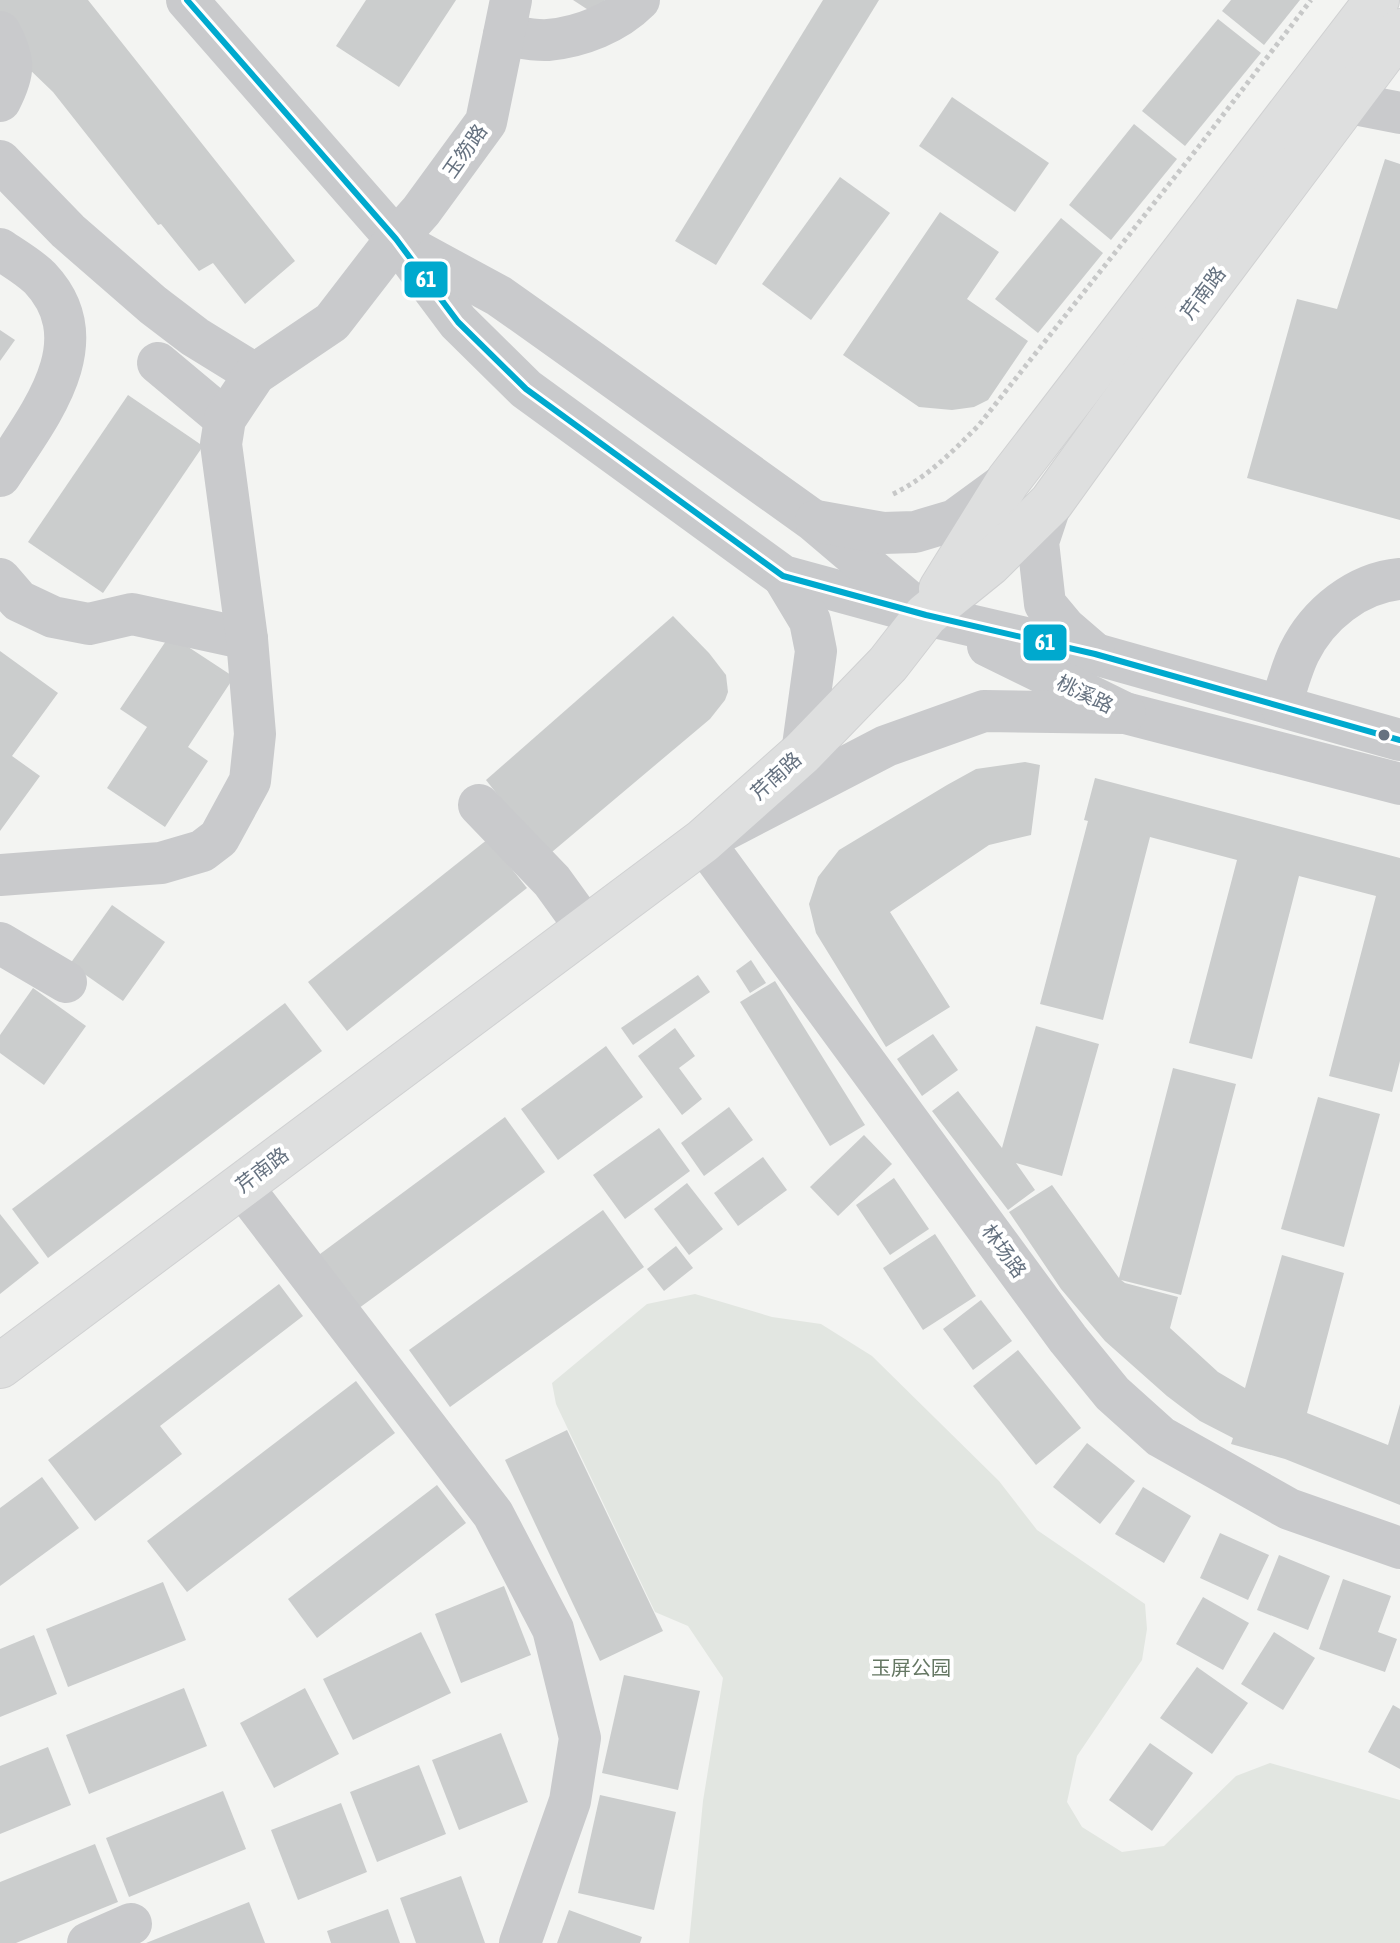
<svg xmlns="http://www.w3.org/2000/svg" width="1400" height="1943" viewBox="0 0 1400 1943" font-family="'Asap Condensed','Noto Sans SC',sans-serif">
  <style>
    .green { fill: #e2e6e1 }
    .building { fill: #cbcdcd }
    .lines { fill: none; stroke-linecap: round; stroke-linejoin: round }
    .major-casing { stroke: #d0d1d2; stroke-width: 46 }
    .path { stroke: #c7c8c8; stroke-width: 5; stroke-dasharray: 4 4; stroke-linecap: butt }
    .minor { stroke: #c9cacc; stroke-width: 42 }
    .major { stroke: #dedfdf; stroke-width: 44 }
    .bus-1-casing { stroke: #fff; stroke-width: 12 }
    .bus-1 { stroke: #00a9ce; stroke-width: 6 }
    .bus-dot { fill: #667280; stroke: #fff; stroke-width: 3 }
    .labels { text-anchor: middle; stroke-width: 8; stroke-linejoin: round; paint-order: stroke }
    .street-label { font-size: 20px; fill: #667280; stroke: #fff }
    .park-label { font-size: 20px; fill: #667864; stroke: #fff }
    .line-badge { stroke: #fff; stroke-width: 3 }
    .badge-label { font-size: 22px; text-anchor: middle; font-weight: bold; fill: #fff }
  </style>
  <rect width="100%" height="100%" fill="#f3f4f2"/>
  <path class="green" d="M695,1294L772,1317L821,1324L872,1356L999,1481L1037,1530L1145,1604L1147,1629L1142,1660L1077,1756L1067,1802L1082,1827L1122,1852L1164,1846L1236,1776L1270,1763L1400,1800V1943H689L703,1801L723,1678L688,1626L655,1612L556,1404L552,1383L647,1304Z"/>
  <g class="building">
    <path d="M0,0H88L295,261L245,304L213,263L199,271L161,224L158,225L53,92L0,41Z"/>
    <path d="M366,0H456L399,87L336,46Z"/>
    <path d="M573,0H605L596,15Z"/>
    <path d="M823,0H879L716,265L675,241Z"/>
    <path d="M1231,0H1300L1264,45L1222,11Z"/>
    <path d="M1218,19L1261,53L1185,146L1142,111Z"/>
    <path d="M952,97L1049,163L1015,212L919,146Z"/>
    <path d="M1134,124L1177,159L1111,240L1069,205Z"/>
    <path d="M1385,159L1400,164V520L1247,478L1297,299L1337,309Z"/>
    <path d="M840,177L890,213L811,320L762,284Z"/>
    <path d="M940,212L999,252L967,299L1028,341L988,400L974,407L952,410L919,407L843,355Z"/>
    <path d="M1061,218L1103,253L1038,333L995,299Z"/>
    <path d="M0,330L15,340L0,361Z"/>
    <path d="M128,395L203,446L103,593L28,542Z"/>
    <path d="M673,616L709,653L726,675L728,692L725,700L710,719L546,857L486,780Z"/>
    <path d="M170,635L234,677L188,747L208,761L165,827L107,788L147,727L120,709Z"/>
    <path d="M0,651L58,693L12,756L40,776L0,831Z"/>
    <path d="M1025,762L1040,765L1031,835L989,845L890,912L950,1007L886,1047L816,933L809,904L818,877L839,850L947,785L976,769Z"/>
    <path d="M1095,778L1400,858V1061L1392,1092L1329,1076L1376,896L1299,876L1252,1059L1189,1043L1237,860L1150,837L1103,1020L1040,1004L1088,821L1084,820Z"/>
    <path d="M488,839L527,888L347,1031L308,982Z"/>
    <path d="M112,905L165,942L123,1001L70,964Z"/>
    <path d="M751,960L766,983L750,993L736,971Z"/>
    <path d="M698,975L710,992L633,1045L621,1028Z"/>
    <path d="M775,981L865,1125L830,1146L740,1002Z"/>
    <path d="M33,988L86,1026L44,1085L0,1053V1035Z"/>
    <path d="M285,1003L322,1051L48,1258L12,1209Z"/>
    <path d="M1036,1026L1099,1044L1062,1176L1016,1163L1035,1190L1008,1210L932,1111L958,1091L1002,1148Z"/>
    <path d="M675,1028L695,1056L679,1068L702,1099L682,1115L638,1056Z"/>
    <path d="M933,1034L958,1070L922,1096L897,1059Z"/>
    <path d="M606,1046L643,1097L558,1160L521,1109Z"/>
    <path d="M1173,1068L1236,1084L1181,1295L1121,1280L1125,1283L1178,1297L1170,1328L1218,1372L1245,1388L1282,1255L1344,1273L1307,1413L1388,1445L1400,1404V1505L1285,1459L1231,1444L1233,1438L1200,1421L1167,1396L1105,1341L1061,1289L1009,1212L1052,1185L1119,1278Z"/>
    <path d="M1318,1097L1380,1114L1344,1247L1281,1229Z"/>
    <path d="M729,1107L753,1140L704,1176L681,1143Z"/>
    <path d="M505,1117L545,1172L355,1311L316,1257Z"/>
    <path d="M659,1128L690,1171L625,1219L593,1175Z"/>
    <path d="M864,1135L892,1164L838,1216L810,1187Z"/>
    <path d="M763,1157L787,1190L738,1226L714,1193Z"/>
    <path d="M894,1178L929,1229L890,1255L856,1205Z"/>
    <path d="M687,1183L723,1229L689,1255L654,1209Z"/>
    <path d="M603,1210L644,1267L450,1407L409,1350Z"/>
    <path d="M0,1214L39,1263L0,1294Z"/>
    <path d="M935,1234L976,1296L923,1330L883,1268Z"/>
    <path d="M676,1246L693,1268L664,1291L647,1269Z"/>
    <path d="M279,1284L303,1316L160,1426L182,1454L95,1521L48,1460Z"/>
    <path d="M981,1300L1012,1341L973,1370L943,1329Z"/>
    <path d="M1018,1350L1081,1428L1036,1465L973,1386Z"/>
    <path d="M356,1381L395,1433L187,1592L147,1541Z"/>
    <path d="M567,1430L663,1631L600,1661L505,1460Z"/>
    <path d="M1087,1443L1135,1481L1100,1524L1053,1487Z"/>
    <path d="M42,1477L79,1528L0,1586V1508Z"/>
    <path d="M437,1485L466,1523L317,1638L288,1599Z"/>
    <path d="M1143,1487L1191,1516L1164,1563L1115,1534Z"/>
    <path d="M1220,1533L1269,1555L1248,1600L1200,1578Z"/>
    <path d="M1279,1555L1330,1576L1308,1630L1257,1610Z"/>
    <path d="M1343,1579L1391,1596L1378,1632L1397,1639L1385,1672L1319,1649Z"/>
    <path d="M163,1582L186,1640L68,1687L46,1629Z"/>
    <path d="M504,1586L531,1655L461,1683L435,1614Z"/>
    <path d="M1203,1597L1249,1623L1223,1670L1176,1644Z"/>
    <path d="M421,1632L451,1693L353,1740L323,1679Z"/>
    <path d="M1274,1632L1315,1658L1283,1710L1241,1684Z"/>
    <path d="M34,1635L57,1694L0,1717V1649Z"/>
    <path d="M1197,1667L1248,1703L1212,1754L1160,1718Z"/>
    <path d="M624,1675L700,1691L678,1790L602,1773Z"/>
    <path d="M184,1688L207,1746L89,1794L66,1735Z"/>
    <path d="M305,1688L339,1754L274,1788L240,1723Z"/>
    <path d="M1393,1705L1400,1709V1769L1368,1752Z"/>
    <path d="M501,1733L528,1802L459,1830L432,1760Z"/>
    <path d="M1150,1743L1193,1773L1152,1831L1109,1800Z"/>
    <path d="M48,1747L71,1805L0,1834V1766Z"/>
    <path d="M419,1765L446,1834L377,1862L350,1792Z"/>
    <path d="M223,1791L246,1849L129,1897L106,1838Z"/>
    <path d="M600,1795L676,1812L654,1910L578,1893Z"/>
    <path d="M341,1803L367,1872L298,1900L271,1830Z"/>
    <path d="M95,1844L118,1902L16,1943H0V1882Z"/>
    <path d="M461,1876L485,1943H416L400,1898Z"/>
    <path d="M249,1902L265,1943H146Z"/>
    <path d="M388,1909L400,1943H331L327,1931Z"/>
    <path d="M569,1910L642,1937L640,1943H557Z"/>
  </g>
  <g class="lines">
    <defs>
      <g id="major">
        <path d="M941,589L1008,481L1377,0"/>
        <path d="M0,1366L703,841L802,753L888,664L926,615L989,564L1051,503L1161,350L1400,31"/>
      </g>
    </defs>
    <use href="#major" class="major-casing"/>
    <path class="path" d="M893,494C928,477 952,452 979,425L1200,145L1311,0"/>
    <g class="minor">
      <path d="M187,0L396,239L458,322L526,389L783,576L926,615L1095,654L1400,740"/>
      <path d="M504,35C518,37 534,41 548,40C581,37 616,23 639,0"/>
      <path d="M1313,96L1400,113"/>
      <path d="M0,101C15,72 15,61 0,32"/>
      <path d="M0,161L68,231L153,305L195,337L255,374"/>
      <path d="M407,246L499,296L564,342L814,521L913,605"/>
      <path d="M0,249C13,258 29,267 40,278C101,343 37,418 0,476"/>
      <path d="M158,363L225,419"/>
      <path d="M1051,503L1038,542L1045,604L1065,628L1094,653"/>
      <path d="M816,521L883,533L915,532L955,520L1007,482"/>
      <path d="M783,576L810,621L816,651L802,753"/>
      <path d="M0,579L19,601L53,617L89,624L132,614L247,639"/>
      <path d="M988,646L1125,713L1400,784"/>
      <path d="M1281,706C1286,689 1291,670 1299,653C1318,614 1357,583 1400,579"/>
      <path d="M1125,713L984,711L886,746L703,841L1068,1339L1112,1393L1161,1437L1289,1509L1400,1548"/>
      <path d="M479,805L552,881L586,928"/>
      <path d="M0,875L161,863L202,851L219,838L250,781L255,734L247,639L221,444L225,419L255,374L332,322L396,239L421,211L486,122L511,0"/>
      <path d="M0,943L66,982"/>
      <path d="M241,1185L493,1514L553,1629L580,1738L570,1801L520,1943"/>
      <path d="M88,1943L131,1924"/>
    </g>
    <use href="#major" class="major"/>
    <defs>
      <path id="bus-1" d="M187,0L396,239L458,322L526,389L783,576L926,615L1095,654L1400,740"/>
    </defs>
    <use href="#bus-1" class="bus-1-casing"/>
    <use href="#bus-1" class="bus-1"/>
  </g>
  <circle class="bus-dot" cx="1384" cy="735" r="7"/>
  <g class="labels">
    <g class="street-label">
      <text transform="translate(465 151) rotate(-55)" y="7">玉笏路</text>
      <text transform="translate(1203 293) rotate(-53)" y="7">芹南路</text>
      <text transform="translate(1085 694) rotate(26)" y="7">桃溪路</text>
      <text transform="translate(776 776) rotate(-42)" y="7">芹南路</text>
      <text transform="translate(262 1170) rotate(-37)" y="7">芹南路</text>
      <text transform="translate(1004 1251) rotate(54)" y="7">林场路</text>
    </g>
    <g class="park-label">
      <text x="911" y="1675">玉屏公园</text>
    </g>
  </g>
  <g class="line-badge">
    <rect x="403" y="260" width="46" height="39" rx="8" fill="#00a9ce"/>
    <rect x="1022" y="623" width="46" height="39" rx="8" fill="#00a9ce"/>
  </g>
  <g class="badge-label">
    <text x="426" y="287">61</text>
    <text x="1045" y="650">61</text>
  </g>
</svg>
